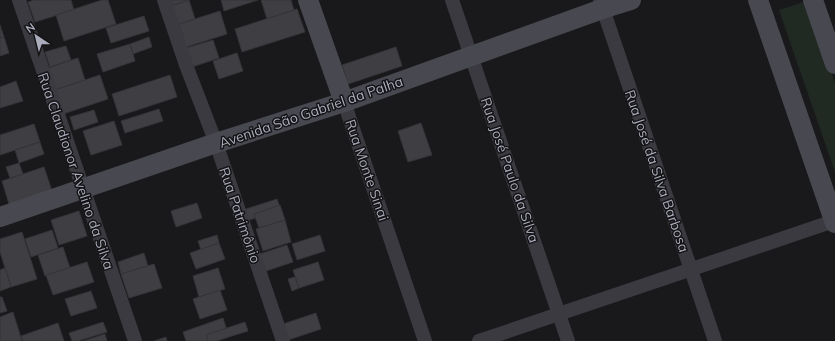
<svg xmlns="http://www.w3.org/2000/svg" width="835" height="341" viewBox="0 0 835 341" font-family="Mulish,sans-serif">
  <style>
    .green { fill: #202a23 }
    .building { fill: #3f3e43; stroke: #343337 }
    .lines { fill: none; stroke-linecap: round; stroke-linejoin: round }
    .street { stroke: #3a3a40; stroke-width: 14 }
    .secondary { stroke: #484850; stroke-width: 20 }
    .labels { text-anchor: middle; stroke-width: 3; stroke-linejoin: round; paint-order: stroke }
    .street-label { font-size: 14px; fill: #abacbb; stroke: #141416 }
  </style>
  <rect width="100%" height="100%" fill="#19191b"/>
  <path class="green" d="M807,1L835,83V172L779,10Z"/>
  <g class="building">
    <path d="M34,0H71L74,10L35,22L28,2Z"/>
    <path d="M102,0H108L116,24L64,41L56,15Z"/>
    <path d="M166,0H189L168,7Z"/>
    <path d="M189,0L195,19L174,26L168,7Z"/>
    <path d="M221,0H258L224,11Z"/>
    <path d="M261,0H291L294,10L267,19Z"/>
    <path d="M297,9L305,32L242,52L235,29Z"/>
    <path d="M220,11L227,34L186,47L179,24Z"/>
    <path d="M144,16L149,31L111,43L106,28Z"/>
    <path d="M0,25L4,37L0,38Z"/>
    <path d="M4,37L9,53L0,56V38Z"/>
    <path d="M149,37L152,47L133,54L130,44Z"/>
    <path d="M213,40L219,58L192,67L186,48Z"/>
    <path d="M130,44L135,61L103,72L97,54Z"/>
    <path d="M66,46L71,60L50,67L45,52Z"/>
    <path d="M396,47L402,66L348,84L342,65Z"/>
    <path d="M237,53L243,71L219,79L213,61Z"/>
    <path d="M78,58L85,80L55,90L48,68Z"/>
    <path d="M100,75L108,99L63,114L55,90Z"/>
    <path d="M170,75L177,97L119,116L112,94Z"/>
    <path d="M16,81L23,101L0,108V87Z"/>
    <path d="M159,109L163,121L125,133L121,121Z"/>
    <path d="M94,110L98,122L74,130L70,117Z"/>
    <path d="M114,121L122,145L91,155L83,131Z"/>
    <path d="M421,123L432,155L408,162L398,131Z"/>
    <path d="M34,124L40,142L0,155V135Z"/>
    <path d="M40,142L44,154L19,163L15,150Z"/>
    <path d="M19,163L23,174L10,178L6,167Z"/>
    <path d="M44,167L52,191L9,204L2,181Z"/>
    <path d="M277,199L281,210L246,221L243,210Z"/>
    <path d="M197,203L202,218L176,227L171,211Z"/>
    <path d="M280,205L285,220L259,228L254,214Z"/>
    <path d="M79,211L87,236L59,245L51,220Z"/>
    <path d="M285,220L291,242L263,251L256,229Z"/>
    <path d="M52,230L58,248L31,257L25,239Z"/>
    <path d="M22,232L37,279L11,287L0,252V239Z"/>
    <path d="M217,235L219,243L201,250L198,241Z"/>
    <path d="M320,235L325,251L297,260L292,244Z"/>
    <path d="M219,243L225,259L196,269L190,253Z"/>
    <path d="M287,245L293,262L263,272L257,255Z"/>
    <path d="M63,247L70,268L45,276L38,255Z"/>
    <path d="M144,253L148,266L121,274L118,262Z"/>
    <path d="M87,262L94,282L53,295L46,275Z"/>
    <path d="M318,262L324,280L299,288L293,270Z"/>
    <path d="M154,264L162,288L129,298L121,274Z"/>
    <path d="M5,268L11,287L0,291V270Z"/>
    <path d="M218,268L225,289L199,297L193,276Z"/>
    <path d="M295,277L299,288L292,291L288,279Z"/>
    <path d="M220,290L227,310L200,319L193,299Z"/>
    <path d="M91,291L97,308L71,316L65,299Z"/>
    <path d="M0,297H2L7,311L0,313Z"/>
    <path d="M13,312L22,341H0V317Z"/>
    <path d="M316,313L321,329L288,340L283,324Z"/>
    <path d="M223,318L229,337L215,341H186L183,332Z"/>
    <path d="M103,322L107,332L78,341H72L69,333Z"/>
    <path d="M245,322L248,331L216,341H208L206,335Z"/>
    <path d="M58,323L64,341H23L21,336Z"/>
    <path d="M105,334L107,341H83Z"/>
    <path d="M166,337L167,341H154Z"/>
  </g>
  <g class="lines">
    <g class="street">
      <path d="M19,0L135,341"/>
      <path d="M164,0L186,65L216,143L283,341"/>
      <path d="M452,0L568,341"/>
      <path d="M600,0L715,341"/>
      <path d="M344,102L425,341"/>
      <path d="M479,341L834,221"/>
    </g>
    <g class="secondary">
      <path d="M308,0L344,102"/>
      <path d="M758,0L835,223"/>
      <path d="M813,0L835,64"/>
      <path d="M0,217L216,143L344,102L602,9L631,0"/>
    </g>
  </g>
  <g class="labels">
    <g class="street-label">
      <text transform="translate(311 112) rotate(-19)" y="5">Avenida São Gabriel da Palha</text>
      <text transform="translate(367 170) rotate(71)" y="5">Rua Monte Sinai</text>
      <text transform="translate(510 170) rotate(71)" y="5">Rua José Paulo da Silva</text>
      <text transform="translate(76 171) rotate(71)" y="5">Rua Claudionor Avelino da Silva</text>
      <text transform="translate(657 171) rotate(71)" y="5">Rua José da Silva Barbosa</text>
      <text transform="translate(240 215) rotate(71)" y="5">Rua Patrimônio</text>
    </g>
  </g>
  <g transform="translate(36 36) rotate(325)" stroke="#141416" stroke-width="3" paint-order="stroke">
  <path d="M0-3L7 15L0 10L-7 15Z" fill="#abacbb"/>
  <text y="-6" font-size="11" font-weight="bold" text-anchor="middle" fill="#abacbb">N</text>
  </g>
</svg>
